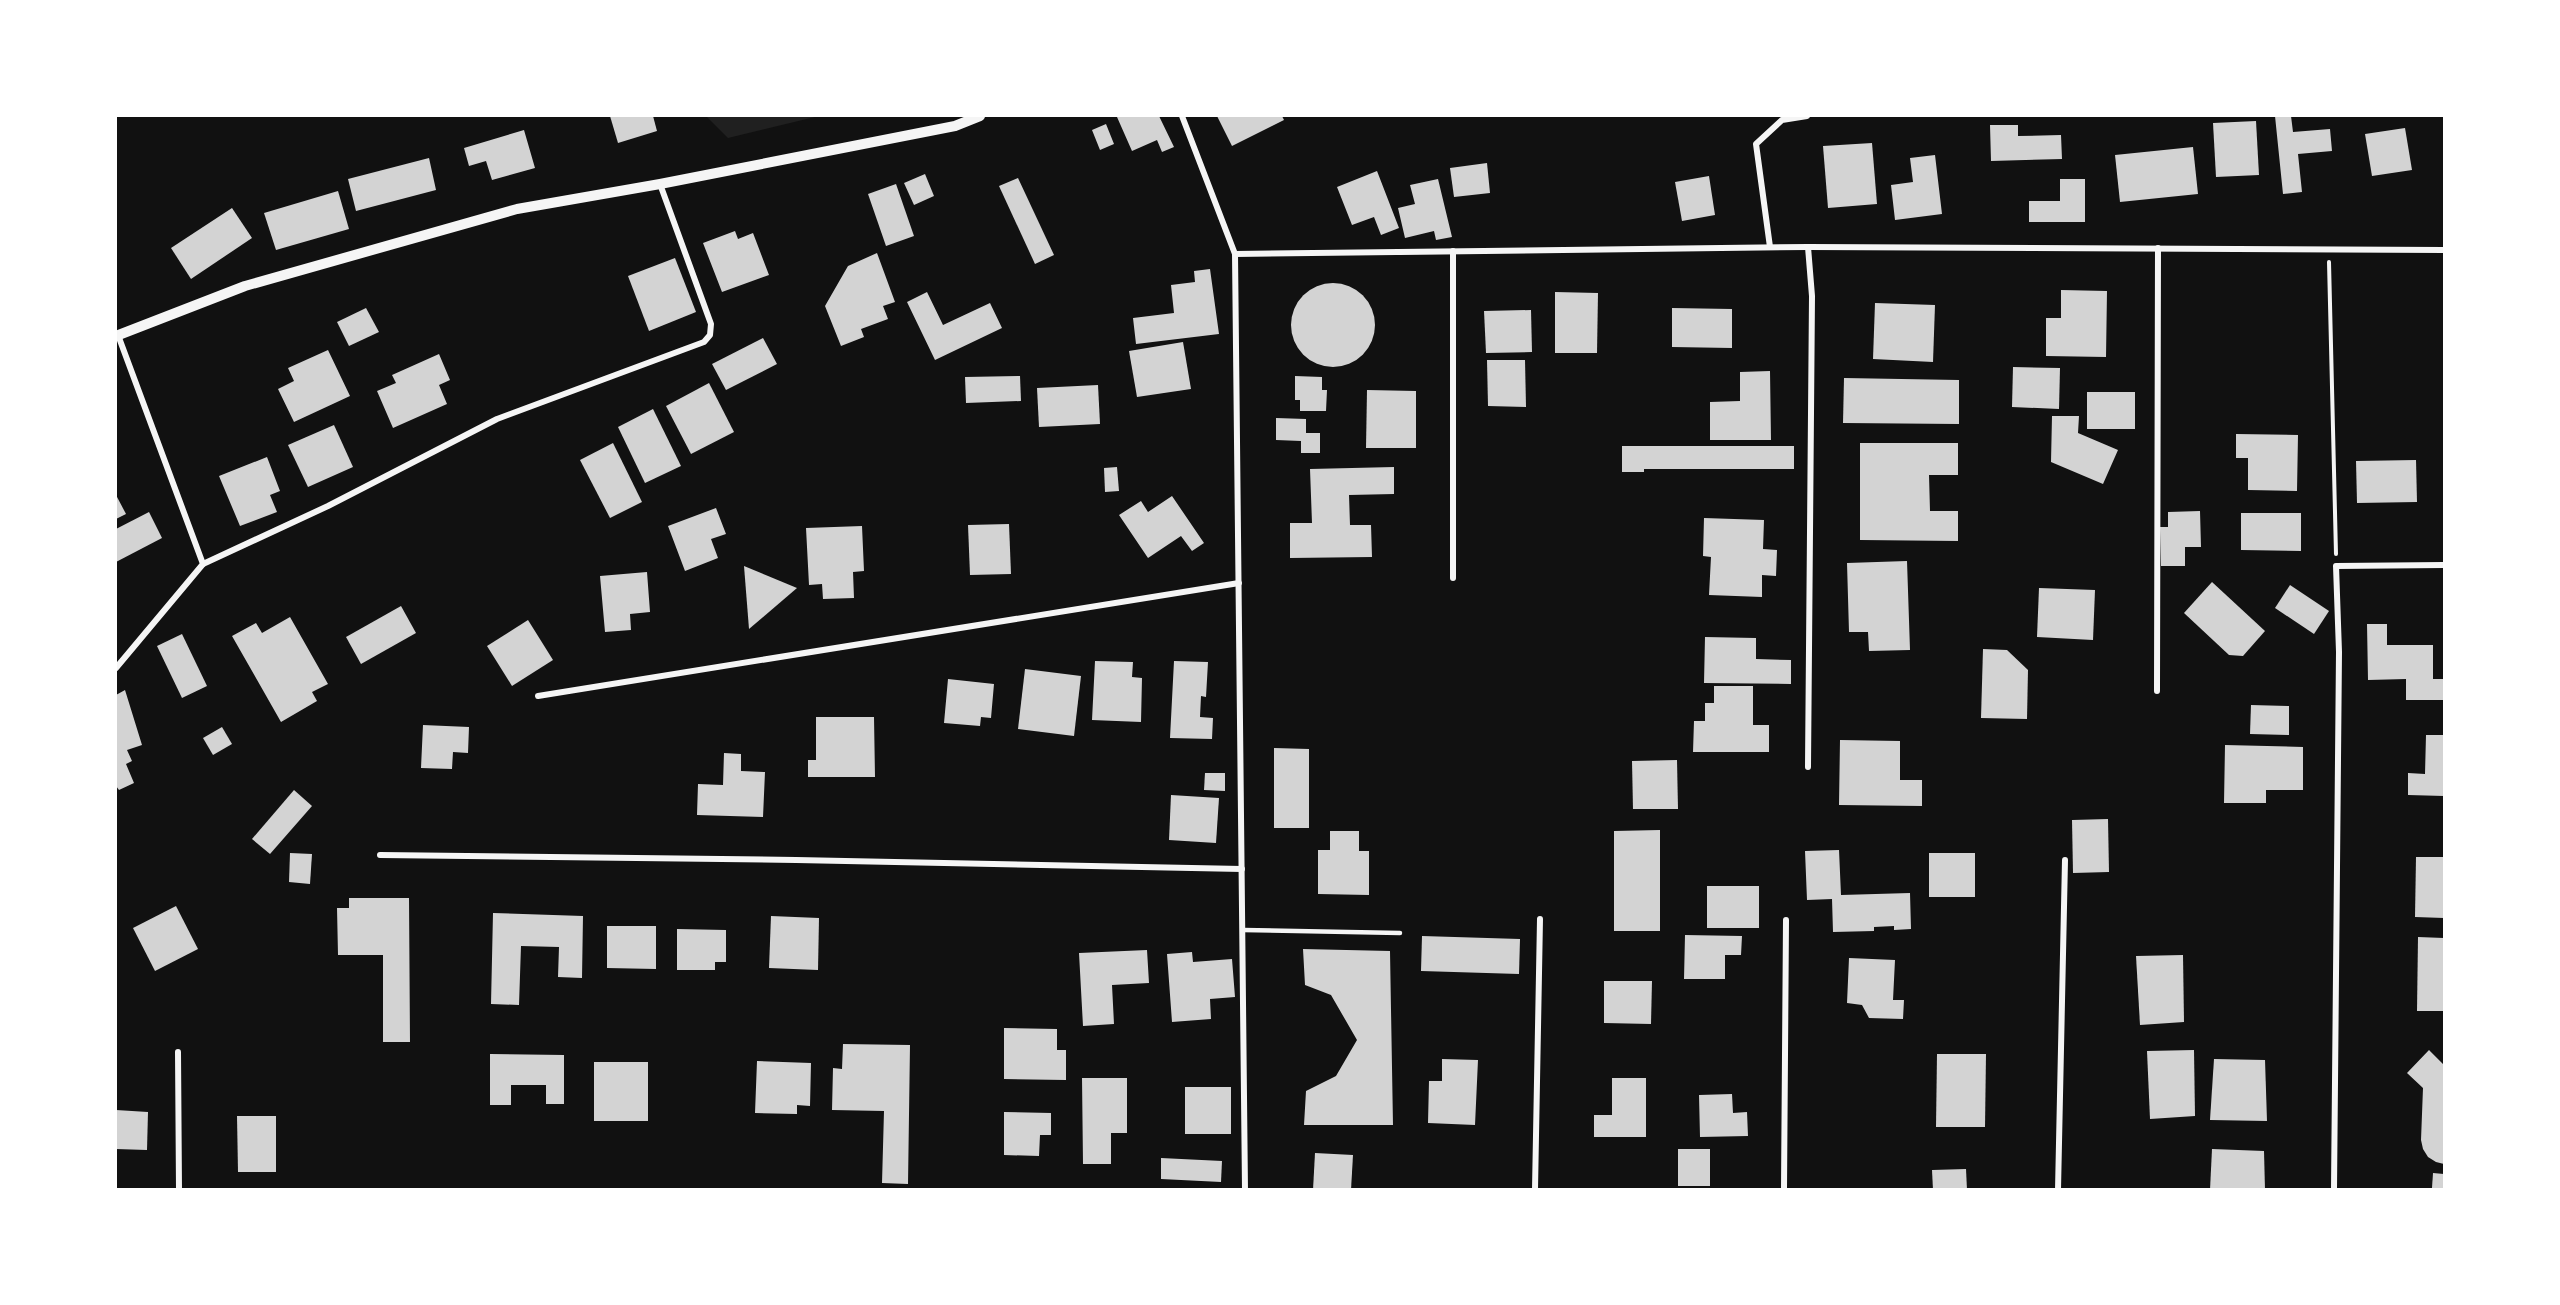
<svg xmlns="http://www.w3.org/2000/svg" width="2560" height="1305" viewBox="0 0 2560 1305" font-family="'Golos Text',sans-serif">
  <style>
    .green { fill: #202020 }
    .building { fill: #d3d3d3 }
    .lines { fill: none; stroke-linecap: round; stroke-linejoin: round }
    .path { stroke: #f5f5f5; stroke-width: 4 }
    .service { stroke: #f5f5f5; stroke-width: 4.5 }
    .minor { stroke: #f5f5f5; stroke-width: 6 }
    .tertiary { stroke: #f5f5f5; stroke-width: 10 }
  </style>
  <rect width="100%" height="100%" fill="#111"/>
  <path class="green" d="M706,116H819L728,138Z"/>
  <g class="building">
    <path d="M610,116H653L657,131L618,143Z"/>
    <path d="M1121,116H1159L1174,147L1162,152L1157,140L1132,151L1117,117Z"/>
    <path d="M1217,116H1282L1284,120L1232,146Z"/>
    <path d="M2275,116H2291L2293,132L2330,129L2332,151L2298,154L2302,192L2283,194Z"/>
    <path d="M2256,121L2259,175L2216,177L2213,123Z"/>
    <path d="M1106,124L1114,144L1100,150L1092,130Z"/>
    <path d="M1990,125H2018V136L2061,135L2062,159L1991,161Z"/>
    <path d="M2405,128L2412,170L2372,176L2365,134Z"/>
    <path d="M524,130L535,168L492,180L486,161L469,166L464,148Z"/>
    <path d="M1872,143L1877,204L1828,208L1823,146Z"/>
    <path d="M2193,147L2198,194L2120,202L2115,155Z"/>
    <path d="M1935,155L1942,214L1895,220L1891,185L1913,182L1910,158Z"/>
    <path d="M429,158L436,190L356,211L348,179Z"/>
    <path d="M1487,163L1490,193L1454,197L1450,168Z"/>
    <path d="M1377,171L1399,228L1381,235L1374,217L1352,225L1337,187Z"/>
    <path d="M925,174L934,196L914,205L904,183Z"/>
    <path d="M1709,176L1715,215L1682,221L1675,182Z"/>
    <path d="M1018,178L1054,255L1035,264L999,186Z"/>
    <path d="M1438,179L1452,237L1436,240L1434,231L1405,238L1398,208L1415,204L1410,185Z"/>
    <path d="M2060,179H2085V222H2029V201H2060Z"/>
    <path d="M896,184L914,236L886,246L868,194Z"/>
    <path d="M338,191L349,229L276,250L264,213Z"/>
    <path d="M232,208L252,238L191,279L171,248Z"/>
    <path d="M735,231L738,239L753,233L769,275L722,292L703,243Z"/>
    <path d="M877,253L895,302L883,306L888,319L861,329L864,337L841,346L825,306L848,266Z"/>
    <path d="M675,258L696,312L649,331L628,276Z"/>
    <path d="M1210,269L1219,334L1136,344L1133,318L1174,313L1171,285L1195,282L1194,271Z"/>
    <circle cx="1333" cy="325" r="42"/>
    <path d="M2061,290L2107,291L2106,357L2046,356V318H2061Z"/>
    <path d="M927,292L943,325L990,303L1002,328L935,360L907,302Z"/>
    <path d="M1555,292L1598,293L1597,353H1555Z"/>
    <path d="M1875,303L1935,305L1933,362L1873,359Z"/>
    <path d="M366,308L379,332L349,346L337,322Z"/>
    <path d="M1672,308L1732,309V348L1672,347Z"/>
    <path d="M1531,310L1532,352L1486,353L1484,311Z"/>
    <path d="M763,338L777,364L726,390L712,364Z"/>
    <path d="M1183,342L1191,389L1137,397L1129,351Z"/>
    <path d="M328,350L350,396L294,422L278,389L294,381L288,368Z"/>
    <path d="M439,354L450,380L439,385L447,404L393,428L377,391L396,383L392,375Z"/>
    <path d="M1487,360H1525L1526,407L1488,406Z"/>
    <path d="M2013,367L2060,368L2059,409L2012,407Z"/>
    <path d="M1770,371L1771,440H1710V402L1740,401V372Z"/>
    <path d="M1020,376L1021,401L966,403L965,377Z"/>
    <path d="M1295,376L1322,377V390H1327L1326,411H1300V400H1295Z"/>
    <path d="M1844,378L1959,380V424L1843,423Z"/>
    <path d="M709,383L734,432L691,454L666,406Z"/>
    <path d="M1098,385L1100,424L1039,427L1037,388Z"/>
    <path d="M1367,390L1416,391V448H1366Z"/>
    <rect x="2087" y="392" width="48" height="37"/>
    <path d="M653,409L681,466L645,483L618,427Z"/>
    <path d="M2052,416H2079L2078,433L2118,450L2103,484L2051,462Z"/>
    <path d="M1276,418L1306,419V433H1320V453H1301V441L1276,440Z"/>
    <path d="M334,425L353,467L308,487L288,445Z"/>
    <path d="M2236,434L2298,435L2297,491L2248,490V458H2236Z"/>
    <path d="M613,443L642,502L610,518L580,460Z"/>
    <path d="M1860,443H1958V475H1929L1930,511H1958V541L1860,540Z"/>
    <path d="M1622,446H1794V469H1644V472H1622Z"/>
    <path d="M267,457L280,491L270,495L277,512L240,526L219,476Z"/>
    <path d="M2416,460L2417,502L2357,503L2356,461Z"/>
    <path d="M1117,467L1119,491L1105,492L1104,468Z"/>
    <path d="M1394,467V494L1349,495L1350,525H1371L1372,557L1290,558V523H1312L1310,469Z"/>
    <path d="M116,495L126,514L116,519Z"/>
    <path d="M1172,496L1204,543L1192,551L1181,536L1148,558L1119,515L1141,501L1148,512Z"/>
    <path d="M716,508L726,534L711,539L718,558L685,571L668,526Z"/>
    <path d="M2200,511L2201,547H2185V566H2161L2160,527H2168V512Z"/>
    <path d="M149,512L162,538L116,562V529Z"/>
    <path d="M2241,513H2301V551L2241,550Z"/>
    <path d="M1704,518L1764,520L1763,549L1777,550L1776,576L1762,575V597L1709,595L1711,557L1703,556Z"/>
    <path d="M1009,524L1011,574L970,575L968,525Z"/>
    <path d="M862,526L864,571L853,572L854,598L823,599L822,584L809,585L806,528Z"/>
    <path d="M1907,561L1910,650L1869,651L1868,632H1849L1847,563Z"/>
    <path d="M744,566L797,588L749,629Z"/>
    <path d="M647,572L650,612L630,614L631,630L605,632L600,576Z"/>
    <path d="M2212,582L2265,631L2243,656L2229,655L2184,613Z"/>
    <path d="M2290,585L2329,611L2314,634L2275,608Z"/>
    <path d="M2039,588L2095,590L2093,640L2037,637Z"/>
    <path d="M401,606L416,633L361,664L346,637Z"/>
    <path d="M290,617L328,684L312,692L317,701L281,722L232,636L256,623L262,633Z"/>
    <path d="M528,620L553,660L512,686L487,646Z"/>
    <path d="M2367,624H2387V645H2433V679H2444V700H2406V679L2368,680Z"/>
    <path d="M182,634L207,686L182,698L157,646Z"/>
    <path d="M1705,637L1756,638V659L1791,660V684L1704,683Z"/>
    <path d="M1983,649L2007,650L2028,670L2027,719L1981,718Z"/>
    <path d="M1095,661L1133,662L1132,677L1142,678L1141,722L1092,720Z"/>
    <path d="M1174,661L1208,662L1206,697L1201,696L1200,717L1213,718L1212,739L1170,738Z"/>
    <path d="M1025,669L1081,676L1074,736L1018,729Z"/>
    <path d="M948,679L994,684L991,718L981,717L980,726L944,723Z"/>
    <path d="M1714,686H1753V725H1769V752H1693L1694,721H1705V703H1714Z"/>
    <path d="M125,690L142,745L127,750L132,761L126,764L134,783L119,790L116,786V695Z"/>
    <path d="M2251,705L2289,706V735L2250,734Z"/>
    <path d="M816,717H874L875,777H808V760H816Z"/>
    <path d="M423,725L469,727L468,753L453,752L452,769L421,768Z"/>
    <path d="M222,727L232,744L213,755L203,738Z"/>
    <path d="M2426,735H2444V796L2408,795V773L2425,774Z"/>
    <path d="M1840,740L1900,741V780H1922V806L1839,805Z"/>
    <path d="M2225,745L2303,747V790H2266V803H2224Z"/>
    <path d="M1274,748L1309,749V828H1274Z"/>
    <path d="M724,753L741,754V771L765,772L763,817L697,815L698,784L723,785Z"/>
    <path d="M1677,760L1678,809H1633L1632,761Z"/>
    <path d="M1205,773H1225V791L1204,790Z"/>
    <path d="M294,790L312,806L270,854L252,839Z"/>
    <path d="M1171,795L1219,798L1216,843L1169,840Z"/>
    <path d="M2108,819L2109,872L2073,873L2072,820Z"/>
    <path d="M1660,830V931H1614V831Z"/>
    <path d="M1330,831H1359V851H1369V895L1318,894V850H1330Z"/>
    <path d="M1839,850L1841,895L1910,893L1911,929L1894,930V926L1874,927V931L1833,932L1832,899L1807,900L1805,851Z"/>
    <path d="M290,853L312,854L310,884L289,882Z"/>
    <rect x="1929" y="853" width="46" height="44"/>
    <path d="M2416,857H2444V918L2415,917Z"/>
    <rect x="1707" y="886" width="52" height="42"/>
    <path d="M349,898H409L410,1042H383V955H338L337,908H349Z"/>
    <path d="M176,906L198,949L155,971L133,928Z"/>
    <path d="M493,913L583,916L582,978L558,977L559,947L521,946L519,1005L491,1004Z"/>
    <path d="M771,916L819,918L818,970L769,968Z"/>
    <path d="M607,926H656V969L607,968Z"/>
    <path d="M677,929L726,930V962H715V970H677Z"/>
    <path d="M1685,935L1742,936L1741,955H1725V979H1684Z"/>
    <path d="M1422,936L1520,939L1519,974L1421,971Z"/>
    <path d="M2418,937L2444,938V1011H2417Z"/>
    <path d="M1303,949L1390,951L1393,1125H1304L1306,1091L1336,1076L1357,1040L1331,995L1305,985Z"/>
    <path d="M1147,950L1149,983L1112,985L1114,1024L1083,1026L1079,953Z"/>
    <path d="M1192,952L1193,962L1232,959L1235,997L1210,999L1211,1019L1172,1022L1167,954Z"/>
    <path d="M2183,955L2184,1022L2140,1025L2136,956Z"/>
    <path d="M1849,958L1895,960L1893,1000H1904L1903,1019L1869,1018L1862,1005L1847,1003Z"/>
    <path d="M1604,981H1652L1651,1024L1604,1023Z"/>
    <path d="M1004,1028L1057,1029V1050H1066V1080L1004,1079Z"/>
    <path d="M843,1044L910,1045L908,1184L882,1183L884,1111L832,1110L833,1068L842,1069Z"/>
    <path d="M2194,1050L2195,1116L2150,1119L2147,1051Z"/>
    <path d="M2429,1050L2444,1065V1164L2436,1162L2428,1157L2423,1149L2421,1140L2423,1088L2407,1073Z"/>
    <path d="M490,1054L564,1055V1104H546V1085H511V1105H490Z"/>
    <path d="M1937,1054H1986L1985,1127H1936Z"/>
    <path d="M1442,1059L1478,1060L1475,1125L1428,1123L1429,1081H1442Z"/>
    <path d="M2214,1059L2265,1060L2267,1121L2210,1120Z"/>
    <path d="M757,1061L811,1063L810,1106L797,1105V1114L755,1113Z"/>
    <rect x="594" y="1062" width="54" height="59"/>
    <path d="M1082,1078H1127V1133H1111V1164H1083Z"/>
    <path d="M1612,1078H1646V1137H1594V1115H1612Z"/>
    <rect x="1185" y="1087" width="46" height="47"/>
    <path d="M1732,1094L1733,1113L1747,1112L1748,1136L1700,1137L1699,1095Z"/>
    <path d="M116,1110L148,1112L147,1150L116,1149Z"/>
    <path d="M1004,1112L1051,1113V1135H1040L1039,1156L1004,1155Z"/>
    <path d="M237,1116H276V1172H238Z"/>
    <rect x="1678" y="1149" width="32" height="37"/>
    <path d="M2212,1149L2264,1151L2265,1190H2210Z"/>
    <path d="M1315,1153L1353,1155L1351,1190H1313Z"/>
    <path d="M1161,1158L1222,1161L1221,1182L1161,1179Z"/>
    <path d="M1966,1169L1967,1190H1933L1932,1170Z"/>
    <path d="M2433,1173L2444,1174V1188H2432Z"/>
  </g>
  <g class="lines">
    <path class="path" d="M2329,262L2336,554"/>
    <path class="service" d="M1243,930L1400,933"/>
    <g class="minor">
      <path d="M1182,116L1235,254L1245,1190"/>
      <path d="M1770,247L1756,144L1782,120L1807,116"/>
      <path d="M1808,247L1812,296L1808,767"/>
      <path d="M1235,254L1808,247L2444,250"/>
      <path d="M203,564L328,506L497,419L704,342L710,335L711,324L660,184"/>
      <path d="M1453,578V251"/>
      <path d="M116,668L203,564L118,335"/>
      <path d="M2157,691L2158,248"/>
      <path d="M538,696L1239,583"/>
      <path d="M380,855L796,860L1242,869"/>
      <path d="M178,1052L179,1190"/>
      <path d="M1535,1190L1540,919"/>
      <path d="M1784,1190L1786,920"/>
      <path d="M2058,1190L2065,860"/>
      <path d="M2334,1190L2339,652L2336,566L2444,565"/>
    </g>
    <path class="tertiary" d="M116,336L245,286L517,209L660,184L955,126L980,116"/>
  </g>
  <rect width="2560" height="1305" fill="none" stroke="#ffffff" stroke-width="234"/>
</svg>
